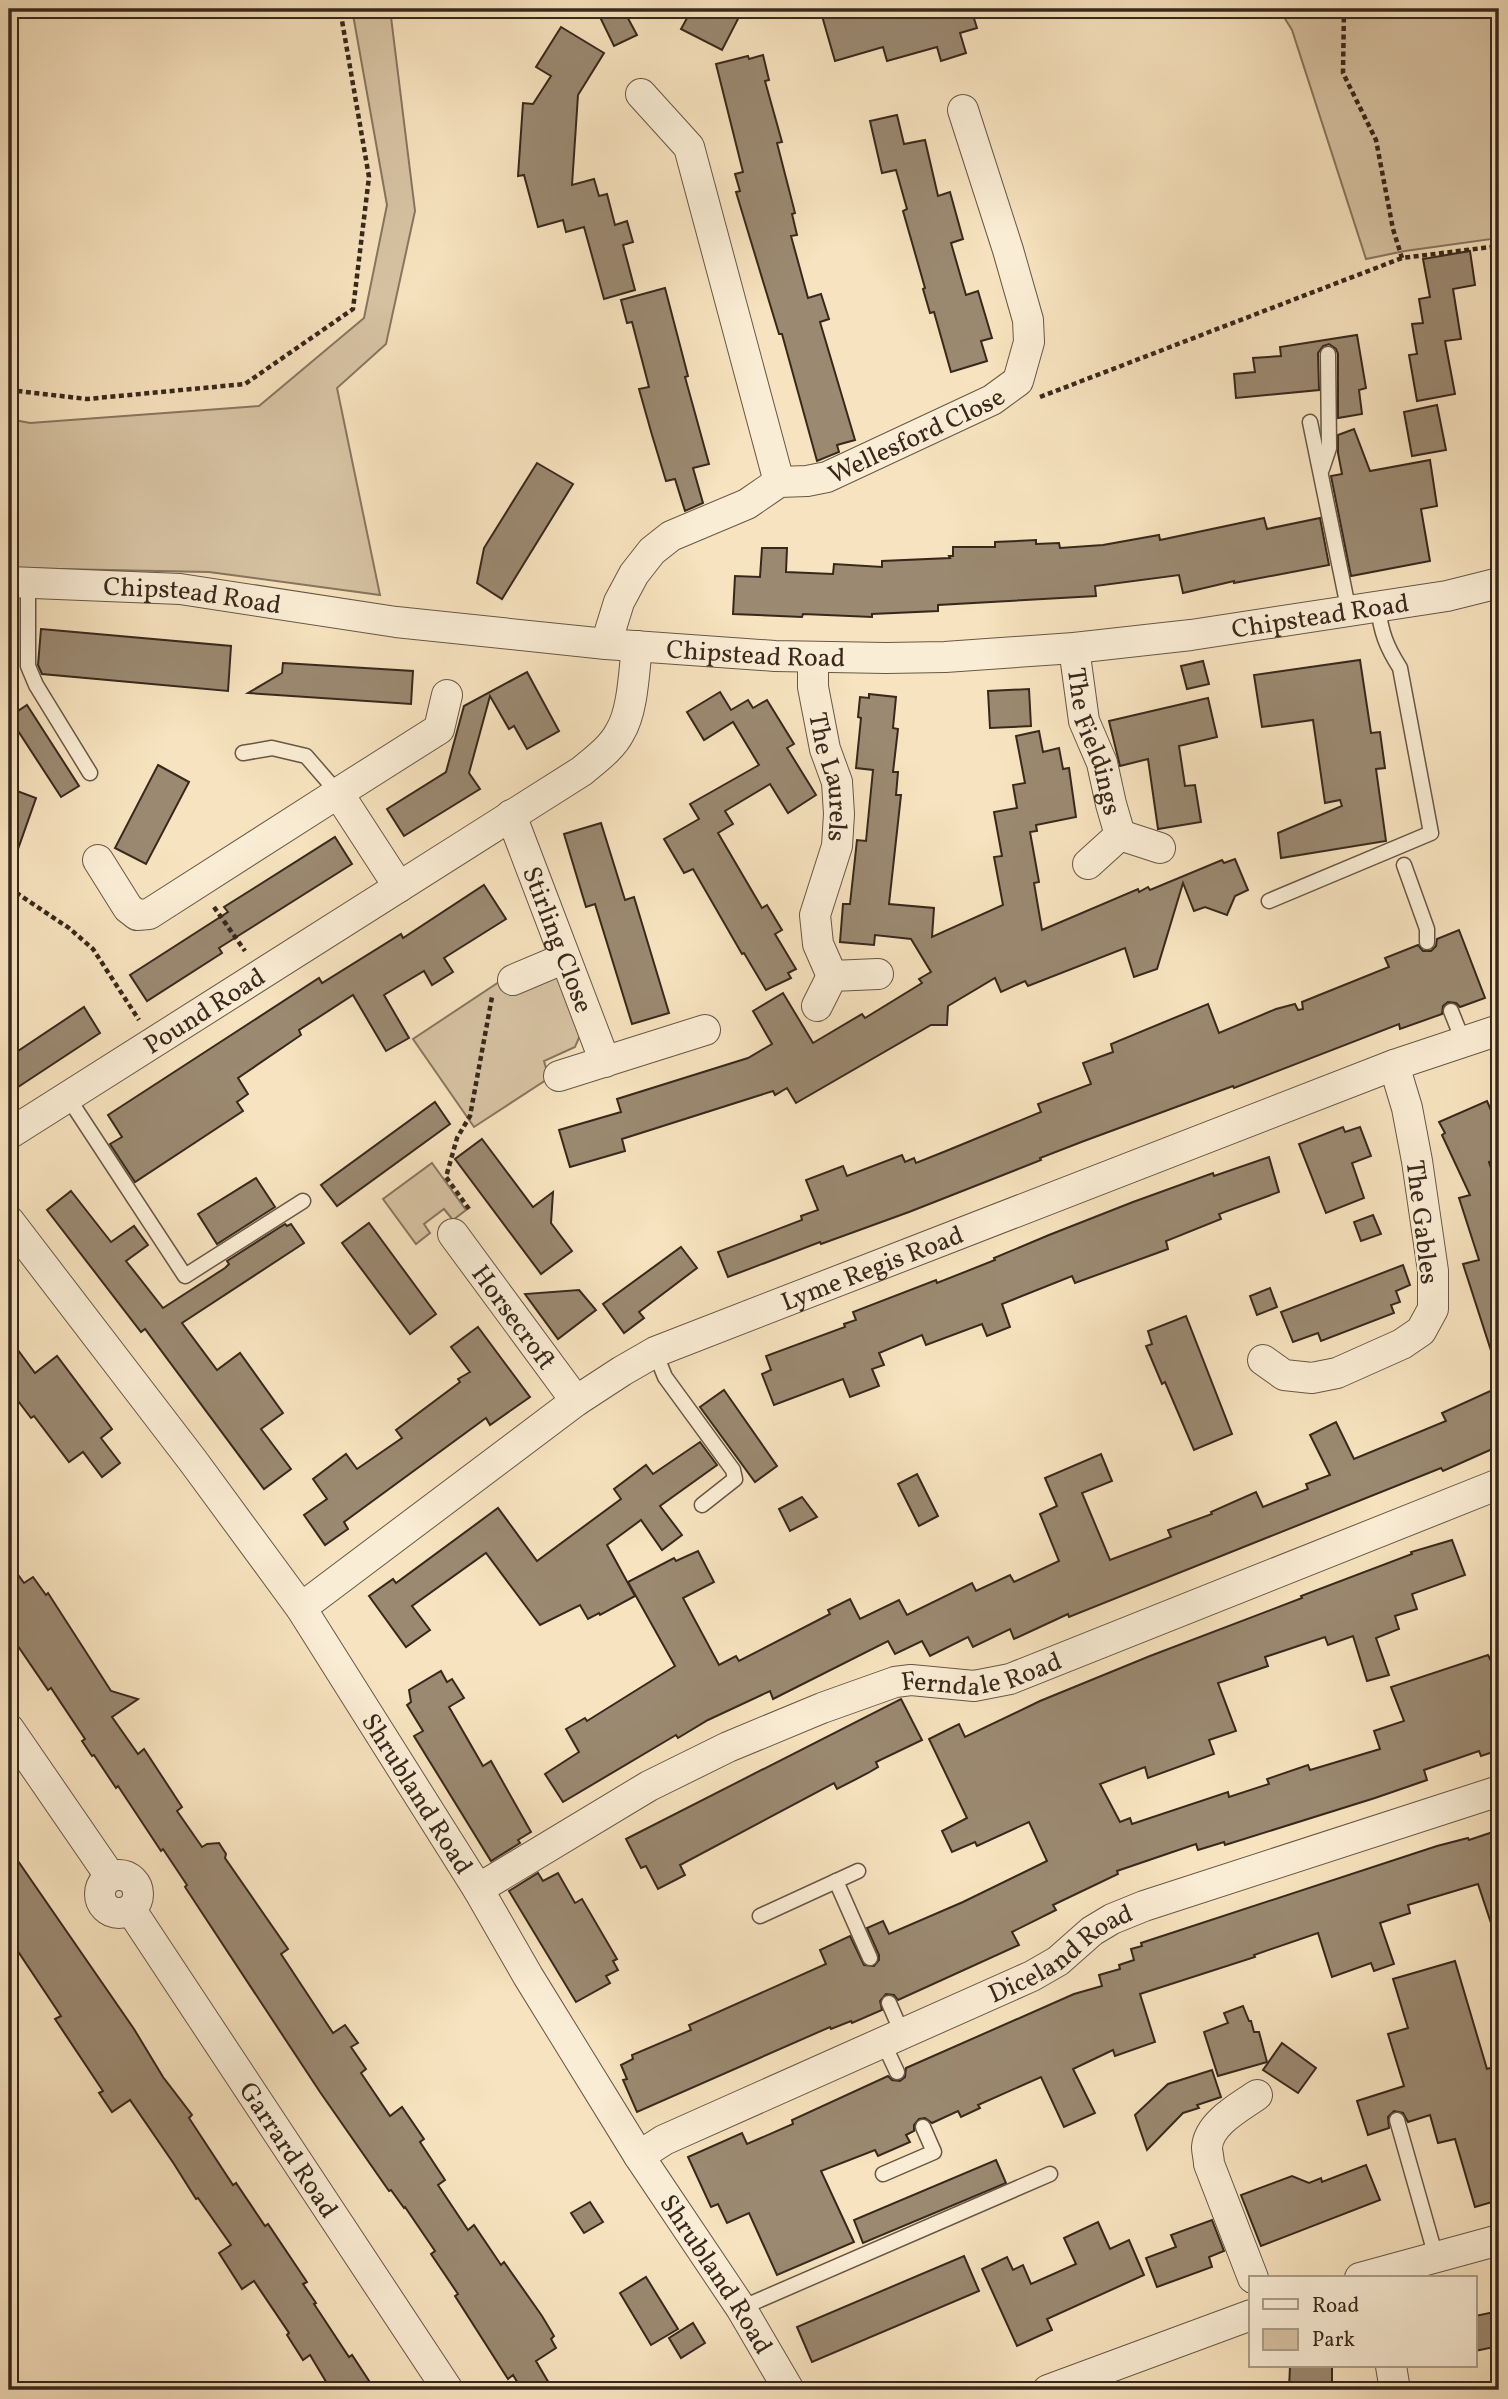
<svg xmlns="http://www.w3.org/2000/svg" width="1508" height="2399" viewBox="0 0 1508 2399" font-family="Vollkorn,serif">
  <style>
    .green { fill: #d7c3a3; stroke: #887660; stroke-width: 2 }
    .building { fill: #9b8971; stroke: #38281c; stroke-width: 2 }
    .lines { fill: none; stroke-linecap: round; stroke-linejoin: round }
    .service-casing { stroke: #685745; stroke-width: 17 }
    .minor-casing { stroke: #685745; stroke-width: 32 }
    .path { stroke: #38281c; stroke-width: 4.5; stroke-dasharray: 5 3.5; stroke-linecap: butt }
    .service { stroke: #faedd5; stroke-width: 14 }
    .minor { stroke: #faedd5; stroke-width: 30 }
    .labels { text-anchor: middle; stroke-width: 5; stroke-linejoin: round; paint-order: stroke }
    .street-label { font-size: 26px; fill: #38281c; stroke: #faedd5 }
  </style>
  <rect width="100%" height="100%" fill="#f7e3bf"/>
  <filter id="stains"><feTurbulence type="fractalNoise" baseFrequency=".00286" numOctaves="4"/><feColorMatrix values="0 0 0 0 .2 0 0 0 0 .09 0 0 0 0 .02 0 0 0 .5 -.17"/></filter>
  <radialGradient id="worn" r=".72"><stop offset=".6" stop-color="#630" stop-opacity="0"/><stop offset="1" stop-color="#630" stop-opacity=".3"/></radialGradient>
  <g class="green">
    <path d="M352,9H390L415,211L386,344L337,388L380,595L209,572L9,568V419L30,423L259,406L364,318L387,205Z"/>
    <path d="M1279,9H1499V238L1405,251L1366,259L1292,30Z"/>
    <path d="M508,976H554L563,982L582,1031L575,1047L544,1061L549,1078L474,1127L413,1039Z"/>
    <path d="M432,1163L466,1210L453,1220L444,1209L424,1224L430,1233L416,1244L383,1199Z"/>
  </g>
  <g class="building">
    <path d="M612,9H623L637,35L614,46L599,15Z"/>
    <path d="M692,9H728L740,15L722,50L681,29Z"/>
    <path d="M820,9H971L977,28L960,33L966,53L941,61L937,47L887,61L883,47L835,61Z"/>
    <path d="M561,27L604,53L578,95L572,185L594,179L599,196L607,194L615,225L627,221L633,242L623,245L635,290L604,299L584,227L566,232L563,220L538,227L524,175L518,176L523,103L533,104L551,76L536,67Z"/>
    <path d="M763,55L769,80L765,81L782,142L777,143L795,213L792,214L797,235L791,236L808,298L821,294L829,319L820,322L855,440L837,445L839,452L817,461L782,334H779L736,192L740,191L735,174L743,172L716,64L748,56L749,59Z"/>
    <path d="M897,115L904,144L925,140L938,196L950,192L963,239L951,243L966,295L978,291L992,338L981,341L987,361L951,372L934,312L930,313L923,289L925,288L903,211L907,209L896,170L882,173L870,121Z"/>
    <path d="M1470,251L1475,285L1453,289L1461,339L1445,341L1455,394L1417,401L1409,355L1417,354L1412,324L1423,323L1419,299L1430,297L1423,259Z"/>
    <path d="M665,288L688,376L685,377L709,464L693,468L703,503L685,511L675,479L666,481L652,435L639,389L649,387L632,322L627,323L621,300Z"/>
    <path d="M1357,335L1366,388L1359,390L1362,414L1338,418V354L1336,349L1329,344L1323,346L1318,353L1319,390L1236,398L1234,374L1255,372L1253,358L1281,356L1280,347Z"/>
    <path d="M1437,405L1446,450L1412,456L1404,412Z"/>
    <path d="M1354,429L1370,471L1430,460L1437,506L1421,509L1430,561L1351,576L1331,476L1342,474L1338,453V435Z"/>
    <path d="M537,463L573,484L502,599L477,583L484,548Z"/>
    <path d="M1264,518L1267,529L1320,518L1329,565L1234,583V581L1183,593L1179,575L1095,586L1096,596L938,605V611L872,614V617L803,614L802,617L733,614L735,576L760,577L762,548H787L786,572L833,574L834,564L882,567V561L950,558L949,556H953V547H995V542L1036,540V544L1059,543L1060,548L1103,545L1159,535L1160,540Z"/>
    <path d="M41,629L231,646L228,691L42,674L38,665Z"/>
    <path d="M1360,660L1371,733L1380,732L1385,768L1376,769L1386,841L1281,858L1278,833L1342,806L1340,800L1325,803L1313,720L1262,727L1254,675Z"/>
    <path d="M1203,661L1209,684L1187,689L1181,666Z"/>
    <path d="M283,663L413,671L411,704L248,693L282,673Z"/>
    <path d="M527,672L559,731L527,749L514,726L509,729L490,696L469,773L480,789L404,836L387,809L446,772L464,706Z"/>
    <path d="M1029,689L1031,726L990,728L988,691Z"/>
    <path d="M720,692L731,710L748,700L753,708L767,700L794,744L787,748L816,795L788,813L770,784L725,811L733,824L718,833L762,908L767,905L782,930L775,934L796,969L788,973L791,978L766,990L744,953L742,954L693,869L684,873L664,839L699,819L690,804L759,765L733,722L704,740L687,712Z"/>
    <path d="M869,694L896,697L893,728L898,729L893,772H898L896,795H901L889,904L934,908L932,937L1003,905L994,857L1002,856L994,812L1017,808L1013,785L1025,783L1016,736L1039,731L1043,752L1059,748L1063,769L1069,768L1076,817L1036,825L1037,831L1030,832L1039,882L1034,883L1042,930L1138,889L1139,892L1148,887L1150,890L1222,860L1224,863L1235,859L1248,890L1235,896L1227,915L1205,907L1194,911L1183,883L1157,969L1134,977L1125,948L1028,986L1025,981L1001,992L995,978L948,1006L947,1025H931L796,1103L787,1088L775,1095L773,1091L622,1139L625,1151L570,1167L559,1130L621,1112L617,1099L748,1058L772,1044L753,1011L783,993L813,1043L862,1014L865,1018L922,983L919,979L931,972L911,939L875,935L874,945L840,942L843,904H850L857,840L866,841L873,770L856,768L861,718L858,717L860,697L869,698Z"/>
    <path d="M1208,698L1217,737L1179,746L1185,786L1195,785L1201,822L1158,829L1148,759L1120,766L1109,721Z"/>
    <path d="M27,705L79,786L61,797L9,717Z"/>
    <path d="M158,765L189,782L146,864L115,848Z"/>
    <path d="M9,788L36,798L12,866H9Z"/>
    <path d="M601,823L625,900L634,897L669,1013L632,1024L595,904L586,907L564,834Z"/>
    <path d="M335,837L352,864L219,948L222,953L147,1001L130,975L228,912L224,907Z"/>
    <path d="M484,885L506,919L444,958L453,972L432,985L424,971L384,995L409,1038L386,1051L353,995L299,1030L301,1035L238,1078L248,1094L237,1102L243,1111L135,1182L110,1144L122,1137L108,1115L319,978L322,983L401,934L403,938Z"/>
    <path d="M1459,930L1485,998L1460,1007L1456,1003L1448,1002L1443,1006L1442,1014L1400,1029L1399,1024L1234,1088L1233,1086L1084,1141L1040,1158L1041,1160L909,1212L821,1244L820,1242L728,1277L718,1252L802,1220L801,1216L818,1210L806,1180L843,1166L847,1176L902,1155L905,1162L914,1158L916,1163L946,1151L1041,1112L1038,1104L1091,1084L1083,1063L1113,1052L1111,1044L1208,1004L1219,1033L1276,1009L1295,1004L1298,1010L1303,1009L1302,1002L1389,967L1385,958L1418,945L1423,951H1431L1436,946L1437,939Z"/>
    <path d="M84,1007L100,1033L9,1093V1057Z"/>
    <path d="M1487,1101L1499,1129V1158L1489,1162L1499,1193V1362L1495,1363L1463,1264L1479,1260L1459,1198L1470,1195L1442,1135L1445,1133L1439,1122Z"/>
    <path d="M435,1102L450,1124L337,1206L321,1185Z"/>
    <path d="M1343,1127L1345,1132L1360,1127L1371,1156L1352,1163L1364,1198L1326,1213L1299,1144Z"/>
    <path d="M482,1139L533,1207L553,1192L551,1223L572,1251L541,1274L455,1159Z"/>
    <path d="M1269,1157L1279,1192L1219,1214L1221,1219L1166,1241L1168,1249L1075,1283L1072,1276L1002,1304L1010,1327L987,1336L982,1324L926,1345L922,1335L879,1353L884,1365L872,1369L879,1386L850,1397L843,1379L774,1405L762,1374L771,1370L766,1356L845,1327L844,1324L856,1320L853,1312L936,1280L937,1283L995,1260L994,1258L1049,1235L1133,1202L1213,1173L1214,1176Z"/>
    <path d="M256,1178L275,1207L217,1244L198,1214Z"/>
    <path d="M71,1191L111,1242L134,1226L148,1245L126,1261L163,1308L225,1268L229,1264L227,1261L285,1224L287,1226L291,1224L304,1243L182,1323L217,1370L240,1353L283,1413L261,1429L291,1469L264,1489L145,1329L141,1332L47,1210Z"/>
    <path d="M1373,1215L1381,1234L1361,1241L1354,1222Z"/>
    <path d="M369,1223L436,1314L410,1334L342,1243Z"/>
    <path d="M681,1247L697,1268L639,1312L644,1318L624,1333L603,1304Z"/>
    <path d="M1403,1265L1410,1285L1396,1291L1400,1302L1391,1305L1394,1313L1321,1341L1318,1333L1293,1342L1281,1312Z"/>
    <path d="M1270,1288L1277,1307L1257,1315L1250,1296Z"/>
    <path d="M579,1290L596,1310L558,1339L525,1294Z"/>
    <path d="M1186,1316L1232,1434L1194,1450L1165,1382L1162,1384L1146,1346L1152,1344L1148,1331Z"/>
    <path d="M478,1327L530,1397L490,1425L486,1418L344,1522L348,1529L325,1545L304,1515L327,1499L313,1479L346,1454L357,1469L402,1438L396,1430L460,1382L458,1379L470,1372L451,1347Z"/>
    <path d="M9,1338L35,1373L57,1356L112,1429L101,1438L120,1463L102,1477L83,1452L69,1462L34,1416L31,1418L9,1389Z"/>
    <path d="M1499,1387V1446L1443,1471L1441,1468L1069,1617L1068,1614L1014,1639L1010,1629L973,1647L968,1637L930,1656L922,1641L895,1654L888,1641L773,1699L770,1691L708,1720L678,1738L676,1735L563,1802L545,1774L579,1752L566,1729L585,1718L587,1721L675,1666L628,1582L674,1558L676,1561L698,1551L714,1582L683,1598L719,1665L736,1656L739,1661L830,1614L828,1610L850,1599L860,1619L899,1600L907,1615L972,1583L976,1591L1010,1575L1014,1582L1059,1561L1040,1514L1057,1506L1045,1478L1101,1454L1112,1481L1082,1493L1110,1560L1171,1537L1168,1530L1212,1514L1211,1512L1256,1492L1263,1507L1308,1489L1306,1484L1330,1475L1310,1435L1336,1422L1354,1459L1446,1421L1442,1413Z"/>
    <path d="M724,1390L777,1466L755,1482L700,1407Z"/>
    <path d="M700,1442L717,1465L660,1506L682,1535L662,1550L641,1520L607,1545L635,1596L600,1615L599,1613L588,1619L580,1605L540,1625L486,1553L412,1606L430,1630L406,1647L369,1596L393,1579L396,1583L498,1508L537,1561L621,1499L614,1489L646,1465L653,1474Z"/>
    <path d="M917,1474L938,1516L919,1526L898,1484Z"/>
    <path d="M802,1497L817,1517L790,1531L779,1509Z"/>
    <path d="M1452,1540L1465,1575L1412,1594L1417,1609L1395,1616L1399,1629L1376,1638L1389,1675L1367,1681L1353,1636L1328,1645L1325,1637L1265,1657L1268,1666L1218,1683L1236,1731L1209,1740L1214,1754L1148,1778L1145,1767L1100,1784L1120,1822L1130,1818L1132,1824L1228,1792L1229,1797L1269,1784L1267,1779L1308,1765L1310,1770L1380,1749L1374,1731L1404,1721L1391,1687L1488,1655L1499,1676V1750L1481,1756L1479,1751L1424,1770L1427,1780L1375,1798L1225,1845L1224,1842L1198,1850L1196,1844L1117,1871L1118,1874L1053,1905L1056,1910L1012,1932L1019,1945L898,2000L894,1995L886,1994L880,2001L882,2010L852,2023L851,2021L831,2029L830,2027L637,2112L623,2080L627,2079L621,2065L633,2059L632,2055L691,2030L689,2025L826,1964L820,1950L850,1936L864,1965L874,1966L879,1960V1955L867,1928L883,1921L889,1934L963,1902L1047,1861L1029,1822L977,1846L975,1842L952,1852L942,1831L967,1818L929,1739L959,1724L965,1737L1040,1701L1150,1656L1302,1598L1301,1596L1412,1554L1411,1552Z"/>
    <path d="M9,1562L24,1583L33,1577L46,1595L48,1593L111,1691L138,1699L112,1717L138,1754L144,1749L182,1807L177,1811L202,1847L207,1844L219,1843L226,1854L225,1858L288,1949L281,1954L333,2033L345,2025L358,2043L351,2047L366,2069L361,2073L390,2116L402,2107L424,2139L420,2142L445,2180L438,2185L468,2230L474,2225L501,2265L504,2262L542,2316L554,2336L551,2339L556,2348L536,2361L553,2390H522L513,2375L508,2379L455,2296L458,2294L431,2254L435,2251L405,2207L404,2208L391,2190L389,2191L320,2092L185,1887L187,1885L163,1849L161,1851L118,1786L116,1788L94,1755L92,1756L82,1741L85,1739L51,1688L48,1690L9,1633Z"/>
    <path d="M441,1671L447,1682L452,1679L464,1698L449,1707L483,1766L491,1761L531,1832L518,1840L520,1843L491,1861L414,1736L423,1731L407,1705L411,1702L409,1690Z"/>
    <path d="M901,1699L922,1740L876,1762L878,1767L868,1773L837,1789L834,1783L680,1865L685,1875L658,1889L646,1866L641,1868L626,1839Z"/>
    <path d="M1499,1830V1934L1495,1935L1478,1884L1408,1905L1410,1913L1380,1923L1394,1964L1374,1971L1371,1963L1332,1977L1318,1933L1254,1955L1255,1957L1140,1994L1155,2042L1115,2056L1113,2050L1073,2069L1095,2113L1064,2127L1041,2077L978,2105L980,2108L961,2117L958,2111L932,2123L925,2118L919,2119L914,2125V2131L906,2135L910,2142L878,2156L875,2150L821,2171L854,2242L777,2275L749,2213L727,2223L718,2204L711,2207L688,2157L742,2133L747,2144L793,2124L792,2120L888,2076L892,2080L900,2081L905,2077L906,2068L1074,1994L1102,1986L1099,1975L1120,1969L1119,1965L1134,1960L1131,1949L1142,1946L1141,1943L1437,1846L1468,1838L1469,1840Z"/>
    <path d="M9,1848L134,2029L163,2077L192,2115L189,2118L233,2185L236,2183L265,2226L268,2224L307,2282L303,2284L316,2303L314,2304L349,2357L352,2355L375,2390H331L310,2355L303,2360L287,2335L289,2333L254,2281L242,2289L219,2253L231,2245L198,2198L196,2199L174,2164L130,2100L112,2112L99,2093L103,2091L55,2019L61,2016L17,1950L9,1956Z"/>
    <path d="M538,1873L543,1881L558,1873L575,1903L582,1899L617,1959L613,1961L618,1970L606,1976L610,1983L576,2002L509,1891Z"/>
    <path d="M1455,1961L1487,2069L1499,2065V2200L1475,2207L1455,2139L1438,2143L1430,2115L1408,2122L1403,2113L1394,2111L1388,2117L1389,2128L1368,2135L1357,2101L1404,2086L1388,2034L1408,2028L1393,1979Z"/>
    <path d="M1243,2006L1249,2021H1251L1254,2032H1259L1267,2062L1218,2076L1204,2032L1228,2023L1224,2013Z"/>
    <path d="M1282,2043L1316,2068L1298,2093L1263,2070Z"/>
    <path d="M1212,2070L1221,2097L1197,2105L1199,2108L1183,2113L1147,2150L1135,2115L1168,2084Z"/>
    <path d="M996,2160L1006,2183L863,2243L854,2220Z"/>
    <path d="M1366,2165L1380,2200L1261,2246L1241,2195L1292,2176L1309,2183L1321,2178L1322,2182Z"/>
    <path d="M590,2202L603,2222L584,2233L571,2213Z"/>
    <path d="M1212,2220L1224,2251L1209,2257L1212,2267L1157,2287L1146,2258L1176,2247L1171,2235Z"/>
    <path d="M1098,2222L1110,2249L1129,2240L1144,2275L1047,2319L1052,2330L1017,2346L982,2269L1007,2257L1013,2270L1023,2265L1031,2284L1076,2264L1064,2238Z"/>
    <path d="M964,2256L979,2291L812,2362L797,2327Z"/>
    <path d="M646,2277L678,2329L651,2345L620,2293Z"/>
    <path d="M1499,2311V2346L1475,2351V2316Z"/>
    <path d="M693,2323L705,2343L681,2358L669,2338Z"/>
    <path d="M1290,2366H1332V2389H1289Z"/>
  </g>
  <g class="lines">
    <defs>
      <g id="service">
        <path d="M1310,422L1349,612"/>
        <path d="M1322,469L1329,448L1328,354"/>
        <path d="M28,583V666L36,685L90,773"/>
        <path d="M243,753L272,748L306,756L338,793"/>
        <path d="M1404,865L1427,929V942"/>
        <path d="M1269,901L1431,833L1400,668C1386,646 1381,632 1378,607"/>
        <path d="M1451,1011L1463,1041"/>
        <path d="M67,1096L185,1276L303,1201"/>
        <path d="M655,1352L665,1377L733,1470L735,1479L702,1505"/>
        <path d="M836,1881L870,1958"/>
        <path d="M760,1916L858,1871"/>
        <path d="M889,2003L902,2033"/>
        <path d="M883,2042L897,2072"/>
        <path d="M1397,2120L1436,2257"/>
        <path d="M883,2174L934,2152L923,2127"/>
        <path d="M741,2308L1050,2174"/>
      </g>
      <g id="minor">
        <path d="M641,94L689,147L779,482"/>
        <path id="s1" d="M9,582L180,589L396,622L606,644L775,656L886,658L945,657L1074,648L1191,635L1447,596L1499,583"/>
        <path id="s2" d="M606,644L619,602L634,574L652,551L671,536L747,504L779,482L807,481L827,477L992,400L1018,381L1029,342L1028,320L1008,250L963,110"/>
        <path id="s3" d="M1074,648L1084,721L1102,763L1111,804L1120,835"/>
        <path id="s4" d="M813,657V687L825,749L837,782L839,814L837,846L815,915L818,944L832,976"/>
        <path d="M338,793L439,729L447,695"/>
        <path id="s5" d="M511,815L605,1062"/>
        <path d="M98,860L128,908L137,915L149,914L338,793L399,887"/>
        <path d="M1088,864L1120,835L1160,848"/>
        <path d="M513,980L565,958"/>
        <path d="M817,1006L832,976L878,974"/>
        <path d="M559,1076L705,1030"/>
        <path id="s6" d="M9,1134L582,771C595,760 612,748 620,732C633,711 634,671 637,646"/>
        <path id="s7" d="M9,1221L193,1461L301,1608L478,1889L528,1976L639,2156L741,2308L789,2390"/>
        <path id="s8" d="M453,1234L576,1401"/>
        <path d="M1263,1360L1284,1375L1312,1378L1337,1373L1402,1344L1421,1331L1433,1309V1271L1417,1161L1407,1108L1394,1065"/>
        <path id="s9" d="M301,1608L576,1401L622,1371L655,1352L1394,1065L1499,1030"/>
        <path d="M9,1729L110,1876"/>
        <circle cx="119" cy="1894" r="19"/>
        <path id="s10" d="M478,1889L649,1786L728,1747L822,1708L895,1682L911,1680L974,1686L1010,1679L1499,1484"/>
        <path id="s11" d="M131,1910L448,2390"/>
        <path id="s12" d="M639,2156L664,2140L1032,1976L1058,1961L1092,1931L1112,1919L1144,1906L1499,1791"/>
        <path d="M1253,2278L1209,2164C1209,2159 1207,2152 1207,2147C1209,2123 1240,2107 1257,2095"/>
        <path d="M1360,2278L1499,2240"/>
        <path d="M1391,2366L1395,2390"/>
        <path d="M1048,2390L1251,2315"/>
      </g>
    </defs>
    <use href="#service" class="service-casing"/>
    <use href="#minor" class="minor-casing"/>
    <g class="path">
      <path d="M1344,9L1343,73L1376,140L1393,229L1402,258"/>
      <path d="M9,390L87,399L245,384L353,309L369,177L340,9"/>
      <path d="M1040,397L1402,258L1499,246"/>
      <path d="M9,888L69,928L93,949L139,1020"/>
      <path d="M214,907L245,951"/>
      <path d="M469,1209L446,1177L457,1138L470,1116L492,997"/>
    </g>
    <use href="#service" class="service"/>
    <use href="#minor" class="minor"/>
  </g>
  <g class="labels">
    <g class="street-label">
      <text dy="9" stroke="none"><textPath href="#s2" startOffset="397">Wellesford Close</textPath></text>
      <text dy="9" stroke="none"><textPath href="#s1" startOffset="184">Chipstead Road</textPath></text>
      <text dy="9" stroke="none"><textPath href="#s1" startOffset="1318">Chipstead Road</textPath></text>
      <text dy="9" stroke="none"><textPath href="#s1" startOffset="751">Chipstead Road</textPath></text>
      <text dy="9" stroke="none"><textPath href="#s3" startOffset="96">The Fieldings</textPath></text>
      <text dy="9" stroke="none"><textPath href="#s4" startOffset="122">The Laurels</textPath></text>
      <text dy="9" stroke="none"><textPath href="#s5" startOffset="133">Stirling Close</textPath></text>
      <text dy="9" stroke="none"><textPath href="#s6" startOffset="231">Pound Road</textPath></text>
      <text transform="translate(1423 1222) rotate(83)" y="9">The Gables</text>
      <text dy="9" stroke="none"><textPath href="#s9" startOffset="670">Lyme Regis Road</textPath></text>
      <text dy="9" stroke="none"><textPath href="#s8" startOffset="103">Horsecroft</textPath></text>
      <text dy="9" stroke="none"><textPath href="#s10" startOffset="555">Ferndale Road</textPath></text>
      <text dy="9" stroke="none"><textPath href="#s7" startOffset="704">Shrubland Road</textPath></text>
      <text dy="9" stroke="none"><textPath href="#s12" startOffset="469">Diceland Road</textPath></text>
      <text dy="9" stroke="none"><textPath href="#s11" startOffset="287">Garrard Road</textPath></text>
      <text dy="9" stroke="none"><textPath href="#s7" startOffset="1270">Shrubland Road</textPath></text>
    </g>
  </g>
  <rect width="1508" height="2399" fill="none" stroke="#f7e3bf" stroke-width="35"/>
  <rect x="10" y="10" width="1487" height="2378" fill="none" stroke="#38281c" stroke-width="3.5"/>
  <rect x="18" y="18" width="1473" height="2364" fill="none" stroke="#38281c" stroke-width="2"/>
  <rect x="1249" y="2276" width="228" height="91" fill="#faedd5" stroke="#ac9e8b" stroke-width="2"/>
  <rect x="1263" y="2299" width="35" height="10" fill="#faedd5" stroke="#ac9e8b" stroke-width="2"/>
  <text x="1312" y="2312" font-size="21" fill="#38281c">Road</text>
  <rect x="1263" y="2329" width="35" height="21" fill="#d7c3a3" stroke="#ac9e8b" stroke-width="2"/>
  <text x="1312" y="2346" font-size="21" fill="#38281c">Park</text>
  <rect width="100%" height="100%" filter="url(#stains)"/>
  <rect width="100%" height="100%" fill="url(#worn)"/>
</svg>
